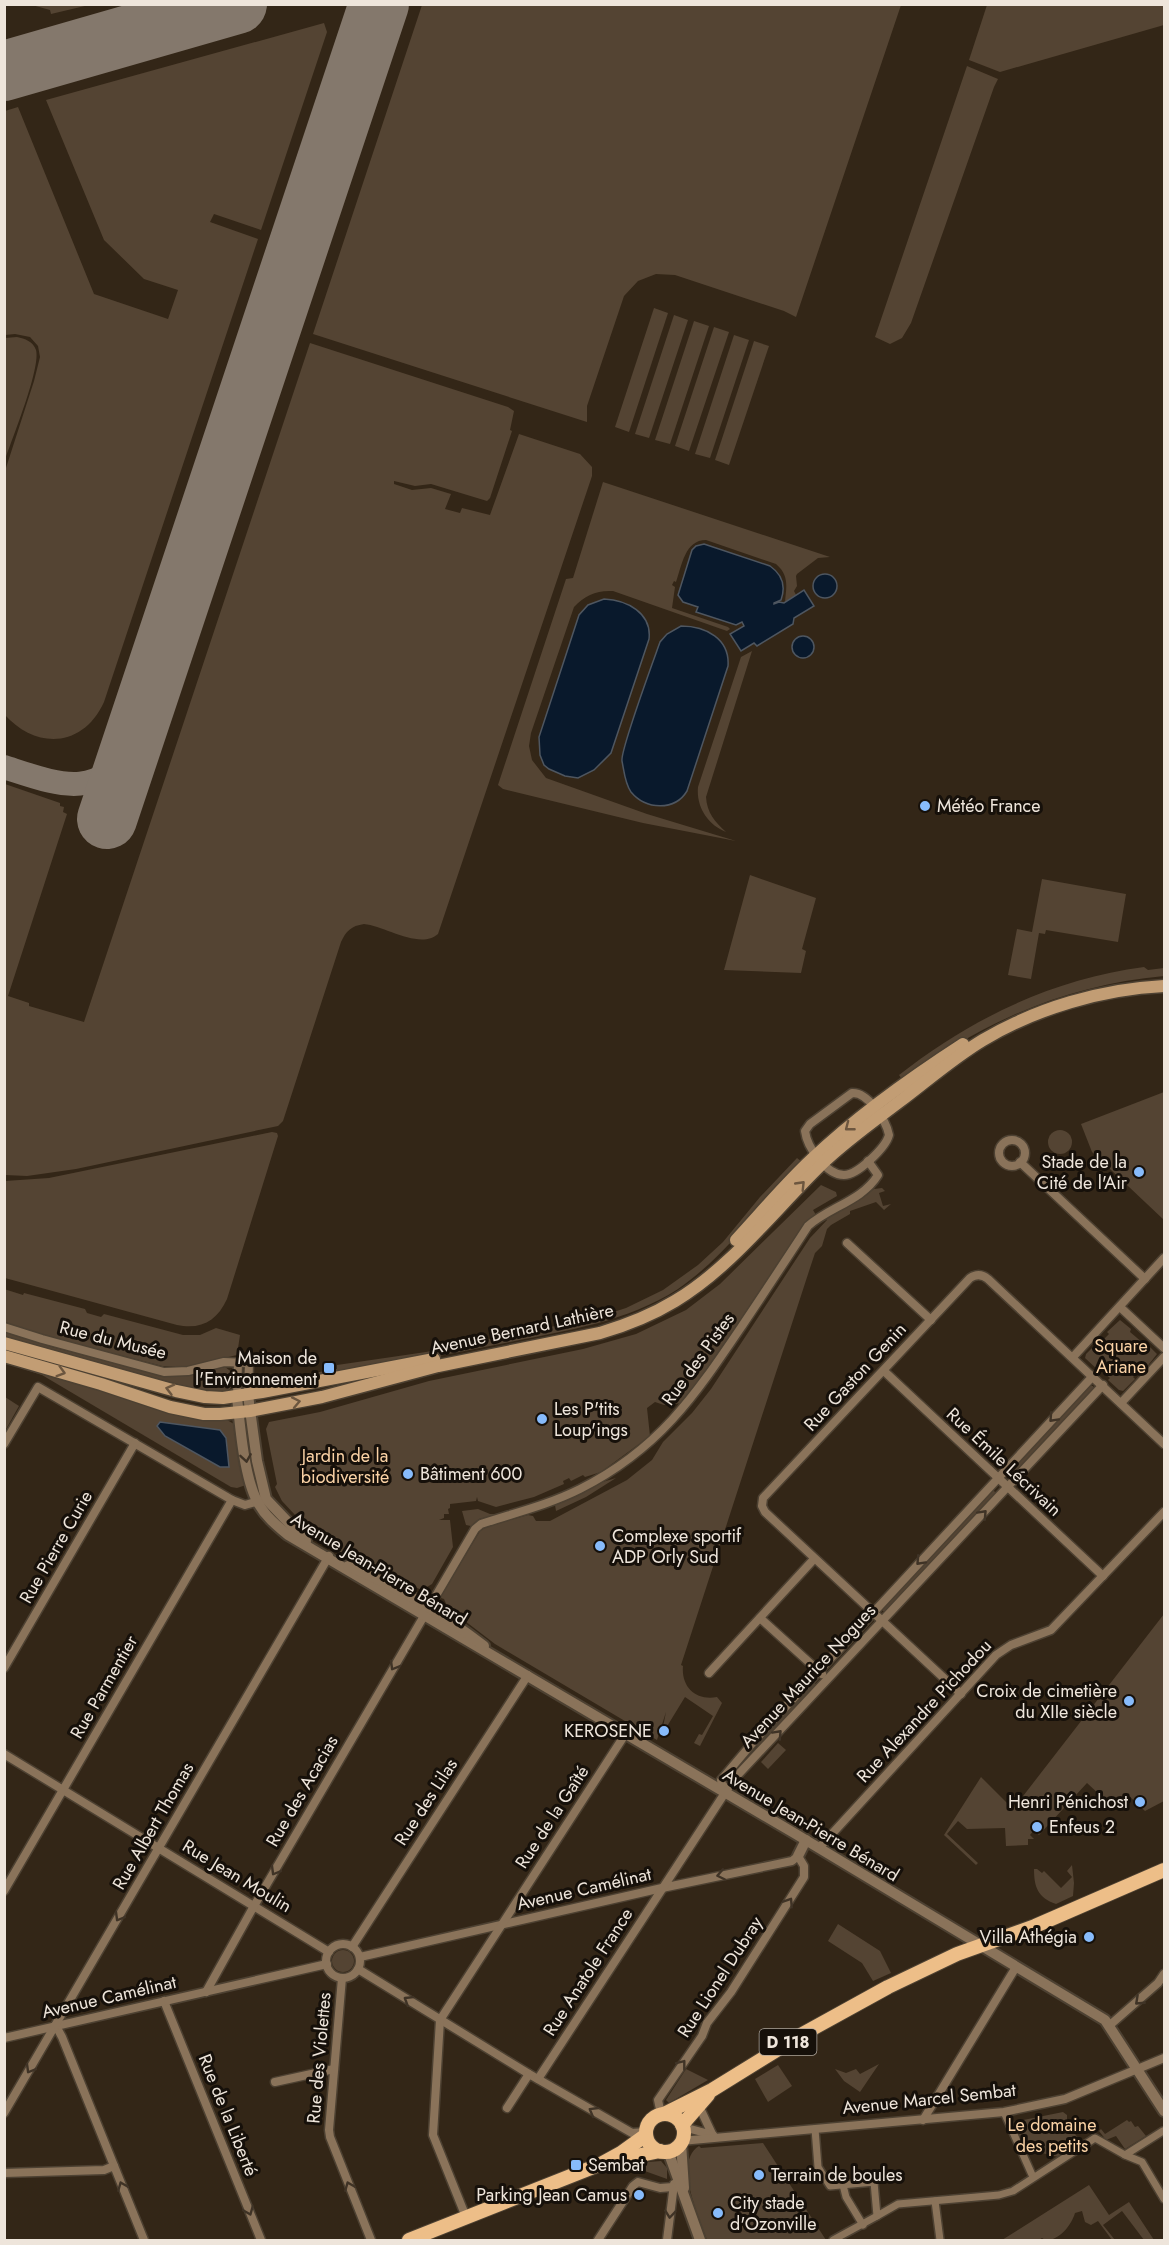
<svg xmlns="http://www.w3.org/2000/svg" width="1169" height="2245" viewBox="0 0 1169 2245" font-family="Jost,sans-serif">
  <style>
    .green { fill: #544433 }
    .water { fill: #09192c; stroke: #4e5660; stroke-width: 1.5 }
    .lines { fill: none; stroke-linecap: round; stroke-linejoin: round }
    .taxiway { stroke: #84786c; stroke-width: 24 }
    .runway { stroke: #84786c; stroke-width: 60 }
    .pedestrian-casing { stroke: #4d4132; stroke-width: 10 }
    .minor-casing { stroke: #4d4132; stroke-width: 11 }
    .tertiary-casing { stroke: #4d4132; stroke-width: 14 }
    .secondary-casing { stroke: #4d4132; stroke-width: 15 }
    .primary-casing { stroke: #4d4132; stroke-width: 16 }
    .pedestrian { stroke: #8a735a; stroke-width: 7 }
    .minor { stroke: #8a735a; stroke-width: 8 }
    .tertiary { stroke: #8a735a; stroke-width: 10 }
    .secondary { stroke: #c29d74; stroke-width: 12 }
    .primary { stroke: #edbe88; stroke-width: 14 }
    .oneway { stroke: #6c563f }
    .oneway2 { stroke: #3f3326 }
    .poi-dot { fill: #87bbfb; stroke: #16100a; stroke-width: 2 }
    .labels { text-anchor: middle; stroke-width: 6; stroke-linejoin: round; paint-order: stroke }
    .shield { fill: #16100a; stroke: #ada59c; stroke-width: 1.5 }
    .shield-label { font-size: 16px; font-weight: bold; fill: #eee5db }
    .poi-label { font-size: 18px; fill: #eee5db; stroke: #16100a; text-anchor: start }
    .street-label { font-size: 18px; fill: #eee5db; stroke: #16100a }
    .park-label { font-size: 18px; fill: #fbd3a6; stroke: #16100a }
  </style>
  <rect width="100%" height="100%" fill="#332617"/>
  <g class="green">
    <path d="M32,5H89L51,14L50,10Z"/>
    <path d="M422,5H901L796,317L784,311L675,275L656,274L638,281L624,296L587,406V422L313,334Z"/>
    <path d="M987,5H1164V25L1000,72L969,60Z"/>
    <path d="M324,23L327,32L261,230L214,214L210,222L258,239L104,702C83,748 36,750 4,714L5,471L34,381L40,357L38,346L30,337L15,334L5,335V111L18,107L94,294L168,319L178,290L144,279L104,240L46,100Z"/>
    <path d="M967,66L998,79L994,87L911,323L902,338L890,344L875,337Z"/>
    <path d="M654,308L668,313L629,432L615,427Z"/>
    <path d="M674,315L688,320L649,438L635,434Z"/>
    <path d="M694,321L709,326L670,444L655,440Z"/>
    <path d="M714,327L729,332L689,451L675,446Z"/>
    <path d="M734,335L749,340L710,458L695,454Z"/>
    <path d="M17,337C25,339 33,341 36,350C41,368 12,439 5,460V338Z"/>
    <path d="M754,341L769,346L729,465L715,460Z"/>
    <path d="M310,343L508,407L514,411L510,430L512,431L490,498L487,501L431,484L415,486L394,481V484L412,490L431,488L451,494L445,509L460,513L462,508L490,515L519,434L580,454L592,467V476L438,934C420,950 385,926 364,924C351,926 346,931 341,942L283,1121L278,1126L76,1169L27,1176L5,1175V784L60,803V806L64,807L63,812L67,814L8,996L29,1003V1006L84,1022Z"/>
    <path d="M603,482L830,557L818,558L797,574L796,576L797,586L794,591L796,595L785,602C786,588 790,576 776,564L706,540C685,540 682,565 676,582L674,581L672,585L675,587L672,608L728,627L730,629L727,631L613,591C597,590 585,595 574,607L531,733L529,746L532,760L546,778L647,814L736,841L643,823L503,789L498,785L566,579L573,578Z"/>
    <path d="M752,651L706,797C707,813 715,822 726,832C708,825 696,807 698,787L741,657Z"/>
    <path d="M750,875L816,898L802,949L806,951L801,973L724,970Z"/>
    <path d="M1042,879L1126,894L1118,942L1046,930L1045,934L1039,933L1031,979L1008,975L1017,929L1032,932Z"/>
    <path d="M1144,967L1148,970L1164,968V976C1089,983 1021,1006 956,1045C931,1059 907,1078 884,1094L882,1092L901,1078L899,1075C971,1019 1052,979 1144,967Z"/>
    <path d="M1164,1092V1220L1092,1152L1081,1124Z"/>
    <circle cx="1060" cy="1142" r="12"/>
    <path d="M272,1132L277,1133L278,1136L227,1299C217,1321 201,1330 177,1325L5,1278V1181L49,1178Z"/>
    <path d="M797,1158L802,1162C761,1205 726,1256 678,1289C627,1322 568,1330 510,1342C432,1358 355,1371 277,1385L274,1374H308L337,1369V1365L426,1352L595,1318L626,1308L663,1290L698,1265L723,1242L760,1197Z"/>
    <path d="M821,1185L836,1192L837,1196L813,1210L816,1215L799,1232L701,1379L683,1403L664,1405L655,1402L647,1408L650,1436L601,1472L585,1477L583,1475L571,1481L569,1478L563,1481L564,1484L534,1497L496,1507L478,1501L477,1497L476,1501L450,1504V1508L448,1509L449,1514H444V1518L439,1520H450L453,1547L432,1584L422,1590C387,1575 345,1561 316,1537L318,1532L313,1529L311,1531L309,1530L282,1501L275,1487L277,1484L266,1429L269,1422L320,1412L429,1381L583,1349L636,1334L686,1310L720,1284Z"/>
    <path d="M882,1188L885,1191L879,1193L883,1206L891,1204L884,1210L876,1202L850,1211V1214L831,1225L827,1229L822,1246L815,1253L810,1268L681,1665L683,1666C681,1687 696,1701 717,1697L722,1703L700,1746L694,1743L699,1734L702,1735L713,1716L685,1697L666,1728L663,1727L666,1712L657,1740L495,1644L448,1608L444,1599L441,1598L442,1594L480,1531L488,1526L528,1515L533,1516L536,1521H550L627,1480L652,1460L663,1442L692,1413L711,1389L810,1238L827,1220L826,1218L874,1189Z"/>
    <path d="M4,1289L23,1295L24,1293L85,1309L87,1313L101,1317L104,1314L183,1335H200L216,1328L240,1335L237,1355L190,1366H162L31,1332L5,1322Z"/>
    <path d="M1120,1320L1131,1329L1130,1332L1143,1343L1145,1342L1157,1354L1146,1368L1144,1366L1133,1377L1135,1379L1123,1391L1119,1390L1108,1380L1110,1378L1100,1369L1098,1370L1085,1358L1086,1354L1096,1344L1098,1345L1109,1334L1107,1332Z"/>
    <path d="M4,1332L52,1347L162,1376H187L225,1367L233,1373L235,1380L230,1389L224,1393L191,1390L5,1339Z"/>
    <path d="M4,1361L227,1420L234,1424L237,1430L246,1485L237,1488L231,1487L42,1375L5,1363Z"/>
    <path d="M1090,1386H1093L1094,1388L1091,1393L1013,1477L1009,1476L1008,1473L1086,1388Z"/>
    <path d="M5,1397L19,1406L5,1431Z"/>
    <path d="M616,1478L586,1497L556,1511L555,1505L599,1483Z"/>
    <path d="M993,1489L996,1494L887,1612L883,1611V1606Z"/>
    <path d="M478,1509L490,1514H499L479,1519L471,1526L466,1525L462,1511Z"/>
    <path d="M1164,1614V1801L1145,1811L1127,1794L1114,1808L1087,1783L1039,1835L1034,1830L1030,1835L1034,1839H1028V1845L1006,1846L1005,1828L967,1829L958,1821L947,1834L978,1863L976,1865L944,1835L981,1777L1013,1809Z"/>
    <path d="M813,1682L817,1685L816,1688L760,1748L758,1747L756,1743Z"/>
    <path d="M778,1743L786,1750L768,1769L761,1762Z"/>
    <path d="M1072,1865L1074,1883L1073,1896L1056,1904C1038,1898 1034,1887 1034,1869H1037L1042,1873L1044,1871L1061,1888L1072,1877L1067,1871Z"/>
    <path d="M838,1924L880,1951L891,1973L873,1981L862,1963L828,1941Z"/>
    <circle cx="343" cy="1961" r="11"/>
    <path d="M879,2064L860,2092L844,2081L835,2069L846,2073L856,2069L860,2074Z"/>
    <path d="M778,2065L792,2086L768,2102L755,2079Z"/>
    <path d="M686,2069L708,2080L669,2103L666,2100Z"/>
    <path d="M1063,2112L1067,2115V2123L1081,2142L1059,2157L1025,2149L1013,2122Z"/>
    <path d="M1127,2120L1129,2122L1131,2121L1135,2127L1138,2126L1146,2136L1125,2149L1116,2136L1106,2140L1099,2131L1101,2129L1105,2134Z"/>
    <path d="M763,2143L826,2240H707C699,2217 673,2162 699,2146L701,2148Z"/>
    <path d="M661,2161L667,2168V2179L642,2170L648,2162Z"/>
    <path d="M1089,2185L1109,2215L1129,2202L1154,2240H1144L1122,2211L1103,2225L1115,2240H1112L1098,2221L1091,2225L1085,2222L1082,2211L1075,2213C1071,2226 1059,2241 1045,2240L1042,2238L1039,2240H1002Z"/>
  </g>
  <g class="water">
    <path d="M704,544L770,566C783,575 786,586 781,600L774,603V604L779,602L784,603L804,590L814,606L794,618L793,624L757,646L754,643L741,651L730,634L744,626L742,622L736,625L696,612L698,607L683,602L678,595L692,550L696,546Z"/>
    <circle cx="825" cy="586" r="12"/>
    <path d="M604,599C627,600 652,613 649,639L611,753L594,770L578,778L565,776L549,769L544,765L540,755L539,737L579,615L588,605Z"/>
    <path d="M681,626C706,626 730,639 728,666L687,791C675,811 646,810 631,792C625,784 624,771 622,761C620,751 654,659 660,642L667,634Z"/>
    <circle cx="803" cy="647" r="11"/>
    <path d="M160,1422L220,1430L226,1438L229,1467H220L165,1436L157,1426Z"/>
  </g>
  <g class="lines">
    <g class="taxiway">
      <path d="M4,55C34,67 68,52 97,44"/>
      <path d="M4,767C57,784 100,803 132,743"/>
    </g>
    <g class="runway">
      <path d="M4,71L237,4"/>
      <path d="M107,819L379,4"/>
    </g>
    <defs>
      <g id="pedestrian">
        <path d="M1004,2112L1033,2177"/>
        <path d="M815,2129L818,2167L830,2186L874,2182L877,2216L898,2204L999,2195L1013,2191L1095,2138L1125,2155L1163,2131"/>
        <path d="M1125,2155L1142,2162L1164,2199"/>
        <path d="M843,2185L846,2197L863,2225"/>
        <path d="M935,2201L940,2240"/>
        <path d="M833,2240L877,2216"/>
      </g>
      <g id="minor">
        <path d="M852,1093C868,1092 886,1120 889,1135C886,1147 858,1175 844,1175C826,1175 807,1147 805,1131L810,1124Z"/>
        <circle cx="1012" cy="1153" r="13"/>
        <path d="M1020,1162L1145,1279"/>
        <path d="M847,1243L931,1320"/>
        <path d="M1120,1307L1164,1348"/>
        <path d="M4,1327L42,1339L164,1372L188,1371L224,1362L249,1363L248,1395"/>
        <path d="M1073,1357L1164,1258"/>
        <path d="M884,1371L1103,1576"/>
        <path d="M237,1397L238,1362"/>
        <path d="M1121,1403L1164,1357"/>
        <path d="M4,1444L38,1387L232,1500L245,1505L262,1500"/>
        <path d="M760,1618L822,1674"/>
        <path d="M4,1668L135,1443"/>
        <path d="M709,1673L814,1559"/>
        <path d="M961,1694L765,1512L762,1506L763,1498L970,1278C976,1274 982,1274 988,1279L1164,1444"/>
        <path d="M4,1754L329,1952"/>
        <path d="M724,1792L721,1780L755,1740L1093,1376"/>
        <path d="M819,1848L996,1655L1011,1645L1051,1630L1164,1512"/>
        <path d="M4,1891L232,1500"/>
        <circle cx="343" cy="1961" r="17"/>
        <path d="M352,1947L528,1675"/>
        <path d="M360,1957L662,1888L792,1861L798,1856L804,1866V1877L731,1992L707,2023L702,2036L658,2100L661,2114"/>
        <path d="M358,1969L529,2074L632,2133L646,2132"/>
        <path d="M342,1978L329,2130L330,2137L371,2240"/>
        <path d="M206,1992L254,1906L475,1529L481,1524C514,1513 548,1505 580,1489C659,1449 694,1397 742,1326C764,1293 786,1260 808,1226C829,1207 862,1201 878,1175L868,1161"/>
        <path d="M164,2001L261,2240"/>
        <path d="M1110,2025L1158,1983L1164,1974"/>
        <path d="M56,2026L62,2037L144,2240"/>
        <path d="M4,2038L327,1964"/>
        <path d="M538,2079L734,1779L1103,1385"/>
        <path d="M275,2082L334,2069"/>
        <path d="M699,2106L713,2136"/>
        <path d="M507,2108L529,2074"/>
        <path d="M4,2113L329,1556"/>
        <path d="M923,2120L1016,1967"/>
        <path d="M683,2127L713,2135"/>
        <path d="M681,2141L1004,2112L1065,2099L1164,2058"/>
        <path d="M4,2173L104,2170L114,2166"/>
        <path d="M466,2217L433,2135L440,2020L626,1733"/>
        <path d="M598,2240L633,2186L638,2182L660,2188L673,2187"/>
        <path d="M667,2240L674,2184"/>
      </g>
      <g id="tertiary">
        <path d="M248,1395L257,1461L266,1499L306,1541"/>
        <path d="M237,1397C240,1426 244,1476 257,1501C264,1515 276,1525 288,1535L794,1833L1105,2020L1164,2111"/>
        <path d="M348,1566C396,1586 443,1614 484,1646"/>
        <path d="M798,1856L806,1840"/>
        <path d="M681,2143L684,2188"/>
        <path d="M668,2151L700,2240"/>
      </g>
      <g id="secondary">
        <path d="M736,1240C761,1213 785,1184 812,1159C855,1118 912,1077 963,1044"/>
        <path d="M4,1343L176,1391L205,1397L223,1398L262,1392L434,1359"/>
        <path d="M4,1356L101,1384L170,1407L204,1414H220L250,1411L322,1397L438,1366L600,1333C627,1325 652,1315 675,1301C732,1267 777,1207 824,1162C847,1140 874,1121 899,1102C927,1081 953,1058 983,1040C1037,1008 1102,989 1164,986"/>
      </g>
      <g id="primary">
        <path d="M664,2114L712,2090L801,2035L888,1987L957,1954L1035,1926L1164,1870"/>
        <circle cx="665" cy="2133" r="19"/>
        <path d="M682,2125L708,2095"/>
        <path d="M612,2161L660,2151"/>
        <path d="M409,2240L601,2164L621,2153L646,2135"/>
      </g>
    </defs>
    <use href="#pedestrian" class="pedestrian-casing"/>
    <use href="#minor" class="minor-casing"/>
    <use href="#tertiary" class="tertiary-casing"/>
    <use href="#secondary" class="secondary-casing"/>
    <use href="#primary" class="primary-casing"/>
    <use href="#pedestrian" class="pedestrian"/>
    <use href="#minor" class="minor"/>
    <use href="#tertiary" class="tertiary"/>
    <use href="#secondary" class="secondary"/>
    <use href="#primary" class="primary"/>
  </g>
  <defs><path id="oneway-chevron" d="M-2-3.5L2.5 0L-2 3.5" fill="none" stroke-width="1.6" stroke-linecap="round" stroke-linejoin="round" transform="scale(1.5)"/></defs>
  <g class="oneway">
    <use href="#oneway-chevron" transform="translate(849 1127) rotate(142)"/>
    <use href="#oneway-chevron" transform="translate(801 1185) rotate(-46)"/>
    <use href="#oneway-chevron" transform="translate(61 1372) rotate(16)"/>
    <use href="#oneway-chevron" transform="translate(170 1389) rotate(-165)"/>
    <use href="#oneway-chevron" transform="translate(296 1402) rotate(-11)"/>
  </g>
  <g class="oneway2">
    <use href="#oneway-chevron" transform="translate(1053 1418) rotate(133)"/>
    <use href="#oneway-chevron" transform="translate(246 1458) rotate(81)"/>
    <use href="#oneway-chevron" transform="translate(983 1514) rotate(-47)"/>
    <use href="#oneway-chevron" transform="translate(920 1561) rotate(133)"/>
    <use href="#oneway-chevron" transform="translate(394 1666) rotate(120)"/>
    <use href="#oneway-chevron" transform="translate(778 1734) rotate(-47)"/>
    <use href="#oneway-chevron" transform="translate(275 1871) rotate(120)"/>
    <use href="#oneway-chevron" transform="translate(721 1875) rotate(168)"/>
    <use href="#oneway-chevron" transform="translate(789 1902) rotate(-57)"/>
    <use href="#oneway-chevron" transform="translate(119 1917) rotate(120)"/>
    <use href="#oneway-chevron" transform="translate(408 2000) rotate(-148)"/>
    <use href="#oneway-chevron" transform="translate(1139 2001) rotate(137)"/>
    <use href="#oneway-chevron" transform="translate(682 2064) rotate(-52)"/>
    <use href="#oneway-chevron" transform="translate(30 2069) rotate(120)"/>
    <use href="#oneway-chevron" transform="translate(593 2111) rotate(-150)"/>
    <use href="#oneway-chevron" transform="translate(122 2186) rotate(-112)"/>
    <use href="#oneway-chevron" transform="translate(349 2186) rotate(-112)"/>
    <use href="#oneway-chevron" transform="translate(249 2211) rotate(68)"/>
    <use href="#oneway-chevron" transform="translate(670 2214) rotate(96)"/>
  </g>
  <g class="poi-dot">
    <circle cx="925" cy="806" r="6"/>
    <circle cx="1139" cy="1172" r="6"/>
    <rect x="323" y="1362" width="12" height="12" rx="3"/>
    <circle cx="542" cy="1419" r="6"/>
    <circle cx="408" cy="1474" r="6"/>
    <circle cx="600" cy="1546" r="6"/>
    <circle cx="1129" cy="1701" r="6"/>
    <circle cx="664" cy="1731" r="6"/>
    <circle cx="1140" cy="1802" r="6"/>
    <circle cx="1037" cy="1827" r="6"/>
    <circle cx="1089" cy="1937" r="6"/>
    <rect x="570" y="2159" width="12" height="12" rx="3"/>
    <circle cx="759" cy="2175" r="6"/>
    <circle cx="639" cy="2195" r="6"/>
    <circle cx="718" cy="2213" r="6"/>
  </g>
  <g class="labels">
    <rect class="shield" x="759.5" y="2029" width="57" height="26" rx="4.5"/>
    <g class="shield-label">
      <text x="788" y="2048">D 118</text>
    </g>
    <g class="poi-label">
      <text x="937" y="812">Météo France</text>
      <text x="1127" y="1168" text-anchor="end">Stade de la<tspan x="1127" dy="21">Cité de l'Air</tspan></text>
      <text x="317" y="1364" text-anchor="end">Maison de<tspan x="317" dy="21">l'Environnement</tspan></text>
      <text x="554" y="1415">Les P'tits<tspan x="554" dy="21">Loup'ings</tspan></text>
      <text x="420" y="1480">Bâtiment 600</text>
      <text x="612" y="1542">Complexe sportif<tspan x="612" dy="21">ADP Orly Sud</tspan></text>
      <text x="1117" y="1697" text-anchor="end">Croix de cimetière<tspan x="1117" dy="21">du XIIe siècle</tspan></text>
      <text x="652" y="1737" text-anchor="end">KEROSENE</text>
      <text x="1128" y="1808" text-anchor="end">Henri Pénichost</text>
      <text x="1049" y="1833">Enfeus 2</text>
      <text x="1077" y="1943" text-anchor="end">Villa Athégia</text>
      <text x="588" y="2171">Sembat</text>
      <text x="771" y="2181">Terrain de boules</text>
      <text x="627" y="2201" text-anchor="end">Parking Jean Camus</text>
      <text x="730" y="2209">City stade<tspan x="730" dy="21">d'Ozonville</tspan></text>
    </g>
    <g class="street-label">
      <text transform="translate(522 1329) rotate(-12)" y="6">Avenue Bernard Lathière</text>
      <text transform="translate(113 1340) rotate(14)" y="6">Rue du Musée</text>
      <text transform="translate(698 1359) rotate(-54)" y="6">Rue des Pistes</text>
      <text transform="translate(855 1377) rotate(-47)" y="6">Rue Gaston Genin</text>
      <text transform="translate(1004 1462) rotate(43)" y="6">Rue Émile Lécrivain</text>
      <text transform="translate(56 1547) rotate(-60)" y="6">Rue Pierre Curie</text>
      <text transform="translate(379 1569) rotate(31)" y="6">Avenue Jean-Pierre Bénard</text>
      <text transform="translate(808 1676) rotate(-47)" y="6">Avenue Maurice Nogues</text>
      <text transform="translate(104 1687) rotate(-60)" y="6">Rue Parmentier</text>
      <text transform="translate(924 1711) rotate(-47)" y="6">Rue Alexandre Pichodou</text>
      <text transform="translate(302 1791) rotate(-60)" y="6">Rue des Acacias</text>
      <text transform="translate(426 1802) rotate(-57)" y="6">Rue des Lilas</text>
      <text transform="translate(552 1817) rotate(-57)" y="6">Rue de la Gaîté</text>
      <text transform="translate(811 1825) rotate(31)" y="6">Avenue Jean-Pierre Bénard</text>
      <text transform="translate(153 1826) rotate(-60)" y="6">Rue Albert Thomas</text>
      <text transform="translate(237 1876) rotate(31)" y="6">Rue Jean Moulin</text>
      <text transform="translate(584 1889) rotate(-13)" y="6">Avenue Camélinat</text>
      <text transform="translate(588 1972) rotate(-57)" y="6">Rue Anatole France</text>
      <text transform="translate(720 1977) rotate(-57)" y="6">Rue Lionel Dubray</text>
      <text transform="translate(109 1997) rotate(-13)" y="6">Avenue Camélinat</text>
      <text transform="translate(319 2058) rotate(-85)" y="6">Rue des Violettes</text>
      <text transform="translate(929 2099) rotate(-6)" y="6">Avenue Marcel Sembat</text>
      <text transform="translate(228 2115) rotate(68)" y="6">Rue de la Liberté</text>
    </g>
    <g class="park-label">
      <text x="1121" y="1352">Square<tspan x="1121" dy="21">Ariane</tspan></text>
      <text x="345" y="1462">Jardin de la<tspan x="345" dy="21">biodiversité</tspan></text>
      <text x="1052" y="2131">Le domaine<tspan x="1052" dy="21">des petits</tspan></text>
    </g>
  </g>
  <rect width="1169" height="2245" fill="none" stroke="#eee5db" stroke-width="12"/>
</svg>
